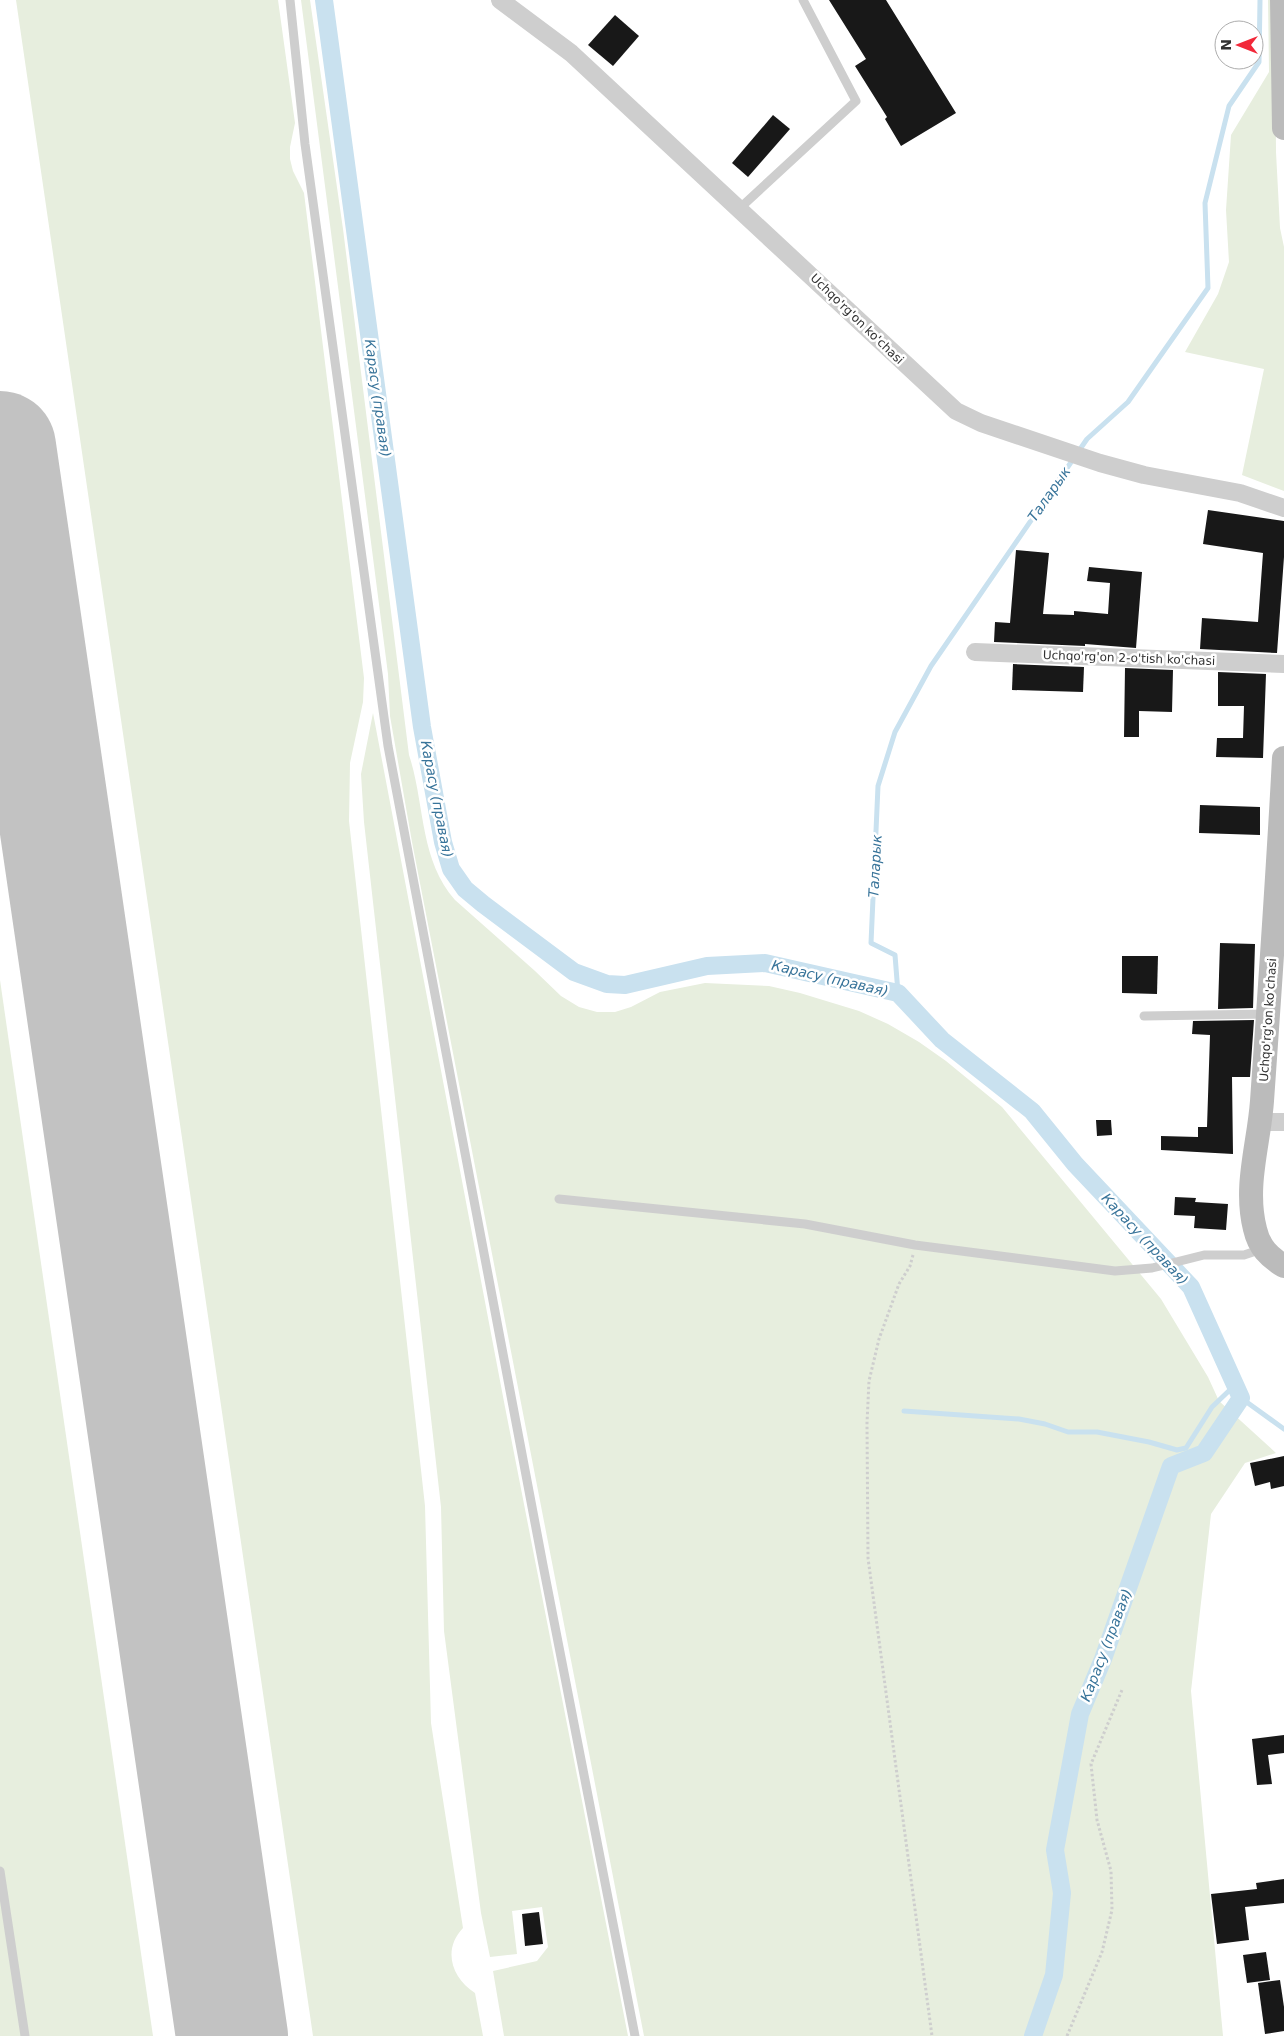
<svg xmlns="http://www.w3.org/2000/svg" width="1284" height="2036" viewBox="0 0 1284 2036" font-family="'DejaVu Sans',sans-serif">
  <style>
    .green { fill: #e7eede }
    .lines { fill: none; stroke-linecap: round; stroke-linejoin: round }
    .stream { stroke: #c9e1ef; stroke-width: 5 }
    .canal { stroke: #c9e1ef; stroke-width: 18 }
    .runway { stroke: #c2c2c2; stroke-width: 112 }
    .building { fill: #181818 }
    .path { stroke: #cecece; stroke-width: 3; stroke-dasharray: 2.5 2.5; stroke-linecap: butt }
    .lane { stroke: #cecece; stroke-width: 9 }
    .street { stroke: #cecece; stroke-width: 18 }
    .secondary { stroke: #bbb; stroke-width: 24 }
    .labels { text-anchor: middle; stroke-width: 5; stroke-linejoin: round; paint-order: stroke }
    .street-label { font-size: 12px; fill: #313131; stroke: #fff }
    .water-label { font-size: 14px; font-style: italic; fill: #38749a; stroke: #fff }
  </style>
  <rect width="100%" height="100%" fill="#fff"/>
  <g class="green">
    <path d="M16,0H278L295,123L290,147V159L293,171L304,193L364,678L363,702L350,763L349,821L425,1506L431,1723L463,1928C442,1950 452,1978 475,1993L483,2036H313Z"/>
    <path d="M301,0H310L343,229L409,755C425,803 419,859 455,900L535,971L561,996L579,1007L597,1012H615L631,1007L660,992L705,983L769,986L800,993L859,1011L888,1024L919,1042L946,1061L1002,1107L1161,1299L1208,1377L1219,1401L1276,1453L1245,1463L1211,1514L1191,1691L1223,2036H644L412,842L390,716L388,674Z"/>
    <path d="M1268,0H1275L1276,152L1280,228L1284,247V491L1242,475L1264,369L1185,352L1218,294L1229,262L1226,210L1231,135L1269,72Z"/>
    <path d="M373,713L505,1407L628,2036H504L493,1971L537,1961L548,1947L542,1907L512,1911L517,1954L490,1957L481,1913L444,1631L441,1507L364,822L361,774Z"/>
    <path d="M0,980L153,2036H0Z"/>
  </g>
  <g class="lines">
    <g class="stream">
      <path d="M898,993L895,955L871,943L878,786L895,732L931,666L1087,439L1128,402L1208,288L1205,203L1229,106L1259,62L1260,0"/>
      <path d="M1241,1398L1284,1429"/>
      <path d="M904,1411L1019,1419L1045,1424L1068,1432H1097L1149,1442L1177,1450L1186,1448L1212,1407L1235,1385"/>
    </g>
    <path class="canal" d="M324,0L422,727L443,842L451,869L465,889L483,904L574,972L607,984L625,985L707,966L765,963L898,993L942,1040L1032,1111L1075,1164L1191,1287L1241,1398L1204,1453L1171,1466L1103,1659L1080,1714L1055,1850L1062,1893L1054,1975L1033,2036"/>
    <path class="runway" d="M0,447L232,2036"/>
  </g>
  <g class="building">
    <path d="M829,0H886L956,113L901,146L885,119L887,117L855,66L866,59Z"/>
    <path d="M615,15L639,36L613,66L588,45Z"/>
    <path d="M773,115L790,129L748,177L732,163Z"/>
    <path d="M1208,510L1284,521V557L1277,653L1200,649L1202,618L1258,622L1263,553L1203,544Z"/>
    <path d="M1016,550L1049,553L1043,614L1074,615V611L1108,614L1110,583L1087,581L1089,567L1142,572L1136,648L1085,644V646L994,642L995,622L1010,623Z"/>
    <path d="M1013,664L1084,667L1083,692L1012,690Z"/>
    <path d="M1125,668L1173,670L1172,712L1139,711V737H1124Z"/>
    <path d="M1218,672L1266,674L1263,758L1216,757L1217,738H1243L1244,706H1218Z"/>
    <path d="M1200,805L1260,807V835L1199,833Z"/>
    <path d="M1220,943L1255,944L1253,1008L1218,1009Z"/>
    <path d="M1122,956H1158L1157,994L1122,993Z"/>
    <path d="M1254,1020L1250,1077H1232L1233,1154L1161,1150V1136L1198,1137V1127H1207L1210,1035L1192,1034L1193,1021Z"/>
    <path d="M1096,1120H1111L1112,1135L1097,1136Z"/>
    <path d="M1175,1197L1196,1198L1195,1202L1228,1204L1226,1230L1194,1228L1195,1216L1174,1215Z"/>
    <path d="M1284,1456V1486L1271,1489L1270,1482L1255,1486L1250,1463Z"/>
    <path d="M1284,1735V1753L1268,1755L1272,1784L1257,1785L1252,1739Z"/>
    <path d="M1284,1879V1903L1245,1907L1249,1940L1217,1944L1211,1894L1257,1889L1256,1883Z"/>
    <path d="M539,1912L543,1944L525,1946L522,1914Z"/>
    <path d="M1266,1952L1270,1980L1247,1983L1243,1955Z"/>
    <path d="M1280,1980L1284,2007V2031L1265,2034L1258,1983Z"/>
  </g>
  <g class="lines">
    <g class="path">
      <path d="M913,1255L910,1266L899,1284L879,1339L869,1381L867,1423L868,1558L932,2036"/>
      <path d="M1067,2036L1102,1952L1112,1910L1111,1871L1097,1820L1091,1764L1122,1690"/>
    </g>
    <g class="lane">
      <path d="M290,0L305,144L388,746L543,1565L635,2036"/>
      <path d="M740,208L856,101L803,0"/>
      <path d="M1144,1016L1268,1014"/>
      <path d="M559,1199L805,1224L915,1245L1115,1271L1152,1268L1204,1255H1244L1262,1249"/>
      <path d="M0,1871L25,2036"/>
    </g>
    <g class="street">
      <path d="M500,0L571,53L956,411L981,423L1100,463L1144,475L1240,493L1284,508"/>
      <path d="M975,652L1284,664"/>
      <path d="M1261,1122H1284"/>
    </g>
    <g class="secondary">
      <path d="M1282,0L1284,128"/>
      <path d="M1284,758C1278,872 1270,987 1262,1101C1259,1144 1244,1186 1255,1229C1259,1247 1269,1257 1284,1266"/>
    </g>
  </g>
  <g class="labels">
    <g class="street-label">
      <text transform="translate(857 319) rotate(44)" y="4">Uchqo'rg'on ko'chasi</text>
      <text transform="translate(1129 658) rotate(2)" y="4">Uchqo'rg'on 2-o'tish ko'chasi</text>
      <text transform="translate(1268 1020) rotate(-86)" y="4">Uchqo'rg'on ko'chasi</text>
    </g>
    <g class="water-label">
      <text transform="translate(378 398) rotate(82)" y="5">Карасу (правая)</text>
      <text transform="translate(1049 494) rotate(-55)" y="5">Таларык</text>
      <text transform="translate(437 799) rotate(79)" y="5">Карасу (правая)</text>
      <text transform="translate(875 866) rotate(-87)" y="5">Таларык</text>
      <text transform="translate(830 978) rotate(13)" y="5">Карасу (правая)</text>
      <text transform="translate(1145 1239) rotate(47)" y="5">Карасу (правая)</text>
      <text transform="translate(1106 1645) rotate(-69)" y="5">Карасу (правая)</text>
    </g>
  </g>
  <g transform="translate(1239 45) rotate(270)"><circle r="24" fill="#ffffff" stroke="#adadad"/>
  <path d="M0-4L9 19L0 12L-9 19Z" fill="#f22839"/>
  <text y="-8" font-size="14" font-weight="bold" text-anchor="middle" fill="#313131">N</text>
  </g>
</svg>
